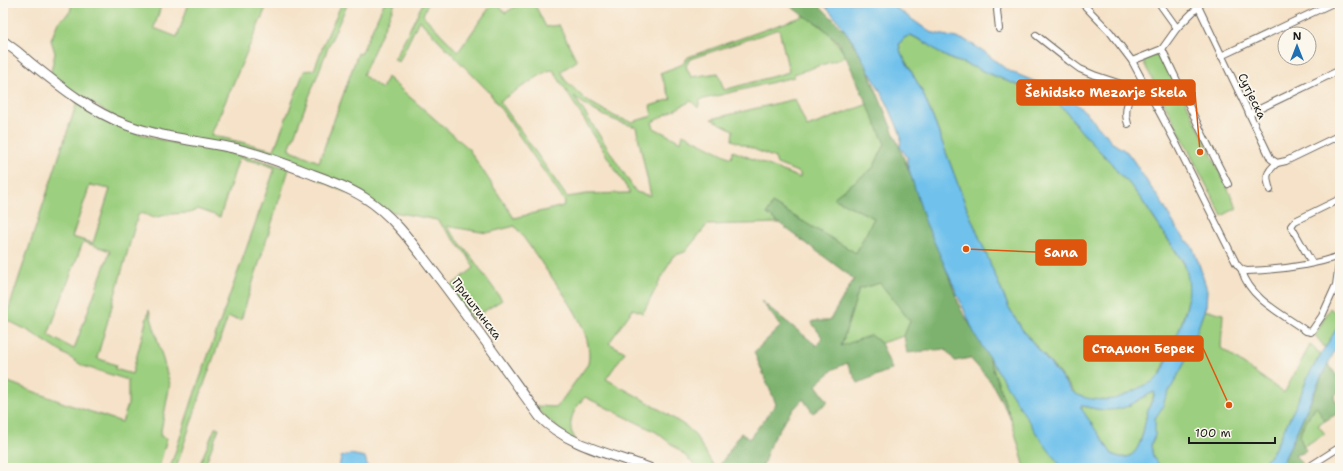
<svg xmlns="http://www.w3.org/2000/svg" width="1343" height="471" viewBox="0 0 1343 471" font-family="'Shantell Sans',sans-serif">
  <style>
    .green { fill: #9ccf7f; stroke: #5c764e; fill-rule: evenodd }
    .forest { fill: #7db26e; stroke: #4c6745 }
    .water { fill: #70c1ec; stroke: #466e84; fill-rule: evenodd }
    .lines { fill: none; stroke-linecap: round; stroke-linejoin: round }
    .street-casing { stroke: #686158; stroke-width: 8 }
    .secondary-casing { stroke: #686158; stroke-width: 11 }
    .street { stroke: #fff; stroke-width: 6 }
    .secondary { stroke: #fff; stroke-width: 9 }
    .labels { text-anchor: middle; stroke-width: 3.5; stroke-linejoin: round; paint-order: stroke }
    .street-label { font-size: 12px; fill: #1c1c1c; stroke: #fbf7ec }
    .leader { fill: none; stroke: #de560d; stroke-width: 1.5 }
    .callout-dot { fill: #de560d; stroke: #fbf7ec; stroke-width: 1.5 }
    .callout { fill: #de560d; stroke: #de560d; stroke-width: 1.5 }
    .callout-label { font-size: 13px; text-anchor: middle; font-weight: bold; fill: #fff }
  </style>
  <rect width="100%" height="100%" fill="#fbf7ec"/>
  <filter id="ink" filterUnits="userSpaceOnUse"><feTurbulence type="fractalNoise" baseFrequency=".025" numOctaves="2"/><feDisplacementMap in="SourceGraphic" scale="8" xChannelSelector="R" yChannelSelector="G"/><feConvolveMatrix kernelMatrix="1 2 1 2 8 2 1 2 1" color-interpolation-filters="sRGB"/></filter>
  <filter id="wash" filterUnits="userSpaceOnUse"><feTurbulence type="fractalNoise" baseFrequency=".012" numOctaves="4" result="noise"/><feDisplacementMap in="SourceGraphic" scale="16" xChannelSelector="R" yChannelSelector="G"/><feGaussianBlur stdDeviation="0.9" result="paint"/><feColorMatrix in="noise" values="0 0 0 0 0 0 0 0 0 0 0 0 0 0 0 0 0 1.4 0 .05"/><feComposite in="paint" operator="in"/></filter>
  <g filter="url(#wash)">
    <rect width="100%" height="100%" fill="#f5e2c8"/>
    <g class="green">
      <path d="M72,3H162L154,28L177,37L189,3H268L211,135L274,150L304,71L314,70L324,43L342,3H348L329,45L289,149L319,162L358,53L361,54L384,3H395L363,75L382,89L387,77L468,148L514,218L563,206L565,202L489,92L419,20L399,62L394,60L423,3H428L423,15L458,52L492,4L491,3H497L505,13L521,3H534L546,27L559,25L577,61L561,71L565,80L586,100L616,117L632,122L652,116L650,106L671,99L660,73L683,64L688,57L804,16C825,27 834,37 846,57L794,74V77L700,100L698,108L691,101L652,122L654,128L681,142L683,134L731,158L733,151L800,178V173L777,164L775,158L732,140L733,130L711,119L795,99L807,127L868,104L885,144L873,168L833,198L874,218L856,253L772,203L767,214L780,223L707,225L685,252L673,256L643,313L633,309L609,343L625,352L606,379L651,404L687,427L695,435L715,468H698L680,451L656,432L585,397C577,405 569,417 571,429C571,433 575,437 576,441L567,437L534,406L557,407L588,364C595,334 564,294 547,271C537,256 526,241 515,226L487,233L446,226L470,255L502,300L472,319L448,288L474,268L468,256L437,220L383,210L276,159L125,124L50,76L55,53L51,40L58,22L70,12ZM779,29L789,72L724,90L718,73L691,77L686,66L690,59ZM553,70L630,193L587,194L567,197L500,101L547,71ZM574,96C578,99 582,103 587,106C602,116 618,122 636,127L651,196L636,192Z"/>
      <path d="M910,35L928,44L941,54L952,60L963,63L1054,100L1066,111L1080,130L1112,164L1119,174L1128,182L1141,199L1184,264L1188,274L1190,283L1189,297L1186,308L1179,331L1158,379L1127,402L1087,401L1076,394L1022,329L1008,306L966,206L935,123L922,91L901,53L899,44L904,38Z"/>
      <path d="M1163,54L1237,208L1222,216L1142,59L1152,55Z"/>
      <path d="M77,102C106,125 143,136 179,144C189,146 199,146 209,148C236,154 263,160 289,169L241,320L228,317L200,396L176,468H170L194,395L275,168L261,163L239,158L220,217L198,209L190,213L171,214L153,218L142,213L138,215L97,358L116,365L115,369L132,374L149,310L170,384L160,436L167,438L159,468H3V380L67,404L122,422L128,405V380L83,366L29,331L3,318V313L7,314ZM90,185L110,189L93,243L72,237ZM83,242L110,251L74,349L48,335Z"/>
      <path d="M880,283L910,321L904,336L881,343L871,335L841,347L859,289Z"/>
      <path d="M1330,308L1339,316L1340,323L1325,348L1315,335Z"/>
      <path d="M1204,311H1212L1223,314L1221,348L1284,393L1310,345L1321,354L1308,376L1300,397L1275,448L1269,457L1257,468H1165L1158,464L1153,457L1151,445L1154,439L1155,418L1162,407L1165,399L1184,364Z"/>
      <path d="M986,350L1064,468H1025L1011,419Z"/>
      <path d="M1154,392L1155,393C1152,399 1149,406 1147,413C1143,431 1140,469 1112,454L1083,412L1081,406H1083C1099,411 1117,412 1132,404C1139,400 1146,395 1154,392Z"/>
      <path d="M1316,405L1325,421L1318,425L1325,434L1304,446L1300,439V432Z"/>
      <path d="M215,428H219L204,468H198Z"/>
    </g>
    <g class="forest">
      <path d="M786,3H817L846,32L865,63L922,203L961,310L986,350L1011,419L991,382L970,358L955,361L945,349L907,353L904,336L910,321L880,283L859,289L841,346L871,335L881,343L892,369L858,383L847,363L834,369L816,385L828,402L813,413L803,399L789,414L771,442L762,468H718L741,433L749,439L776,404L754,352L781,326L761,301L817,346L822,337L812,323L813,321H829L854,279L767,214L772,203L856,253L874,218L833,198L873,168L885,144L846,57L838,42L820,25L804,16Z"/>
      <path d="M1328,363L1340,381V389L1334,397L1340,408V412L1325,421L1316,406C1306,422 1293,432 1306,450L1303,453L1295,455L1304,467L1277,468L1284,460Z"/>
    </g>
    <g class="water">
      <path d="M820,3H889L930,32L965,40L982,50L1007,70L1065,94L1089,115L1098,127L1106,134L1111,142L1127,152L1133,160L1150,186L1162,203L1177,229L1193,248L1200,267L1207,290L1206,306L1201,319L1196,334L1192,341L1184,364L1165,399L1162,408L1155,418V435L1151,445L1153,457L1158,464L1165,468H1062L1038,436L975,335L925,221L907,163V157L900,147L901,137L900,133L888,105L853,42L839,22L826,7ZM911,35L928,44L941,54L953,60L963,63L1054,100L1066,111L1080,130L1112,164L1119,174L1128,182L1141,199L1184,263C1196,296 1183,321 1170,351C1167,360 1164,372 1157,378C1153,383 1146,384 1141,387C1122,397 1114,402 1092,399C1085,398 1078,396 1072,391L1022,329L1008,306L966,206L935,123L922,91L901,53L899,44L904,38ZM1154,392L1155,393C1153,400 1149,406 1147,413C1143,431 1140,469 1112,454L1081,408V406H1083C1099,410 1116,413 1132,404C1139,400 1146,395 1154,392Z"/>
      <path d="M1340,323V341L1321,377L1284,460L1277,468H1257L1269,457L1275,448L1300,397L1308,376Z"/>
      <path d="M350,454L365,457L368,468H339L341,457Z"/>
    </g>
  </g>
  <g filter="url(#ink)">
    <g class="lines">
      <defs>
        <g id="street">
          <path d="M1082,3L1110,32L1132,61L1177,145L1236,263C1239,267 1241,270 1247,271C1278,270 1310,266 1340,256"/>
          <path d="M1159,3L1177,28"/>
          <path d="M1198,6L1268,153L1271,159L1277,163C1265,173 1266,177 1270,190"/>
          <path d="M999,29L997,10L999,3"/>
          <path d="M1036,35L1069,61L1080,69L1094,75L1127,86L1135,87L1144,82"/>
          <path d="M1162,49L1201,131L1228,184"/>
          <path d="M1221,56L1333,3"/>
          <path d="M1132,61L1162,49L1177,28L1202,3"/>
          <path d="M1249,114L1340,70"/>
          <path d="M1128,124C1123,110 1129,100 1133,87"/>
          <path d="M1277,163L1286,161L1340,135"/>
          <path d="M1312,263L1291,226L1295,221L1340,199"/>
          <path d="M1242,271C1251,300 1283,314 1306,331L1311,332L1322,316L1336,285L1340,256"/>
          <path d="M1307,468L1340,447"/>
        </g>
        <path id="secondary" d="M3,41C13,48 23,56 32,64C62,88 92,112 127,125C162,138 201,141 238,149C262,155 286,164 309,173C328,180 348,187 365,198C394,216 415,247 435,273C471,320 505,369 540,417C568,446 612,454 649,468"/>
      </defs>
      <use href="#street" class="street-casing"/>
      <use href="#secondary" class="secondary-casing"/>
      <use href="#street" class="street"/>
      <use href="#secondary" class="secondary"/>
    </g>
  </g>
  <g class="labels">
    <g class="street-label">
      <text transform="translate(1252 96) rotate(64)" y="4">Сутјеска</text>
      <text transform="translate(477 309) rotate(53)" y="4">Приштинска</text>
    </g>
  </g>
  <path class="leader" d="M1200 152L1195 92M966 249L1036 252M1229 405L1203 348"/>
  <g class="callout-dot">
    <circle cx="1200" cy="152" r="4"/>
    <circle cx="966" cy="249" r="4"/>
    <circle cx="1229" cy="405" r="4"/>
  </g>
  <g class="callout">
    <rect x="1017" y="80" width="178" height="25" rx="4"/>
    <rect x="1036" y="240" width="50" height="25" rx="4"/>
    <rect x="1084" y="336" width="119" height="25" rx="4"/>
  </g>
  <g class="callout-label">
    <text x="1106" y="97">Šehidsko Mezarje Skela</text>
    <text x="1061" y="257">Sana</text>
    <text x="1143" y="353">Стадион Берек</text>
  </g>
  <rect width="1343" height="471" fill="none" stroke="#fbf7ec" stroke-width="16"/>
  <g transform="translate(1297 46)"><circle r="19" fill="#fbf7ec" stroke="#a29f99"/>
  <path d="M0-3L7 15L0 10L-7 15Z" fill="#1f6fb2"/>
  <text y="-6" font-size="11" font-weight="bold" text-anchor="middle" fill="#1c1c1c">N</text>
  </g>
  <path d="M1189 437v6h86v-6" fill="none" stroke="#1c1c1c" stroke-width="2"/>
  <text x="1195" y="437" font-size="12" fill="#1c1c1c" stroke="#fbf7ec" stroke-width="3" paint-order="stroke">100 m</text>
</svg>
